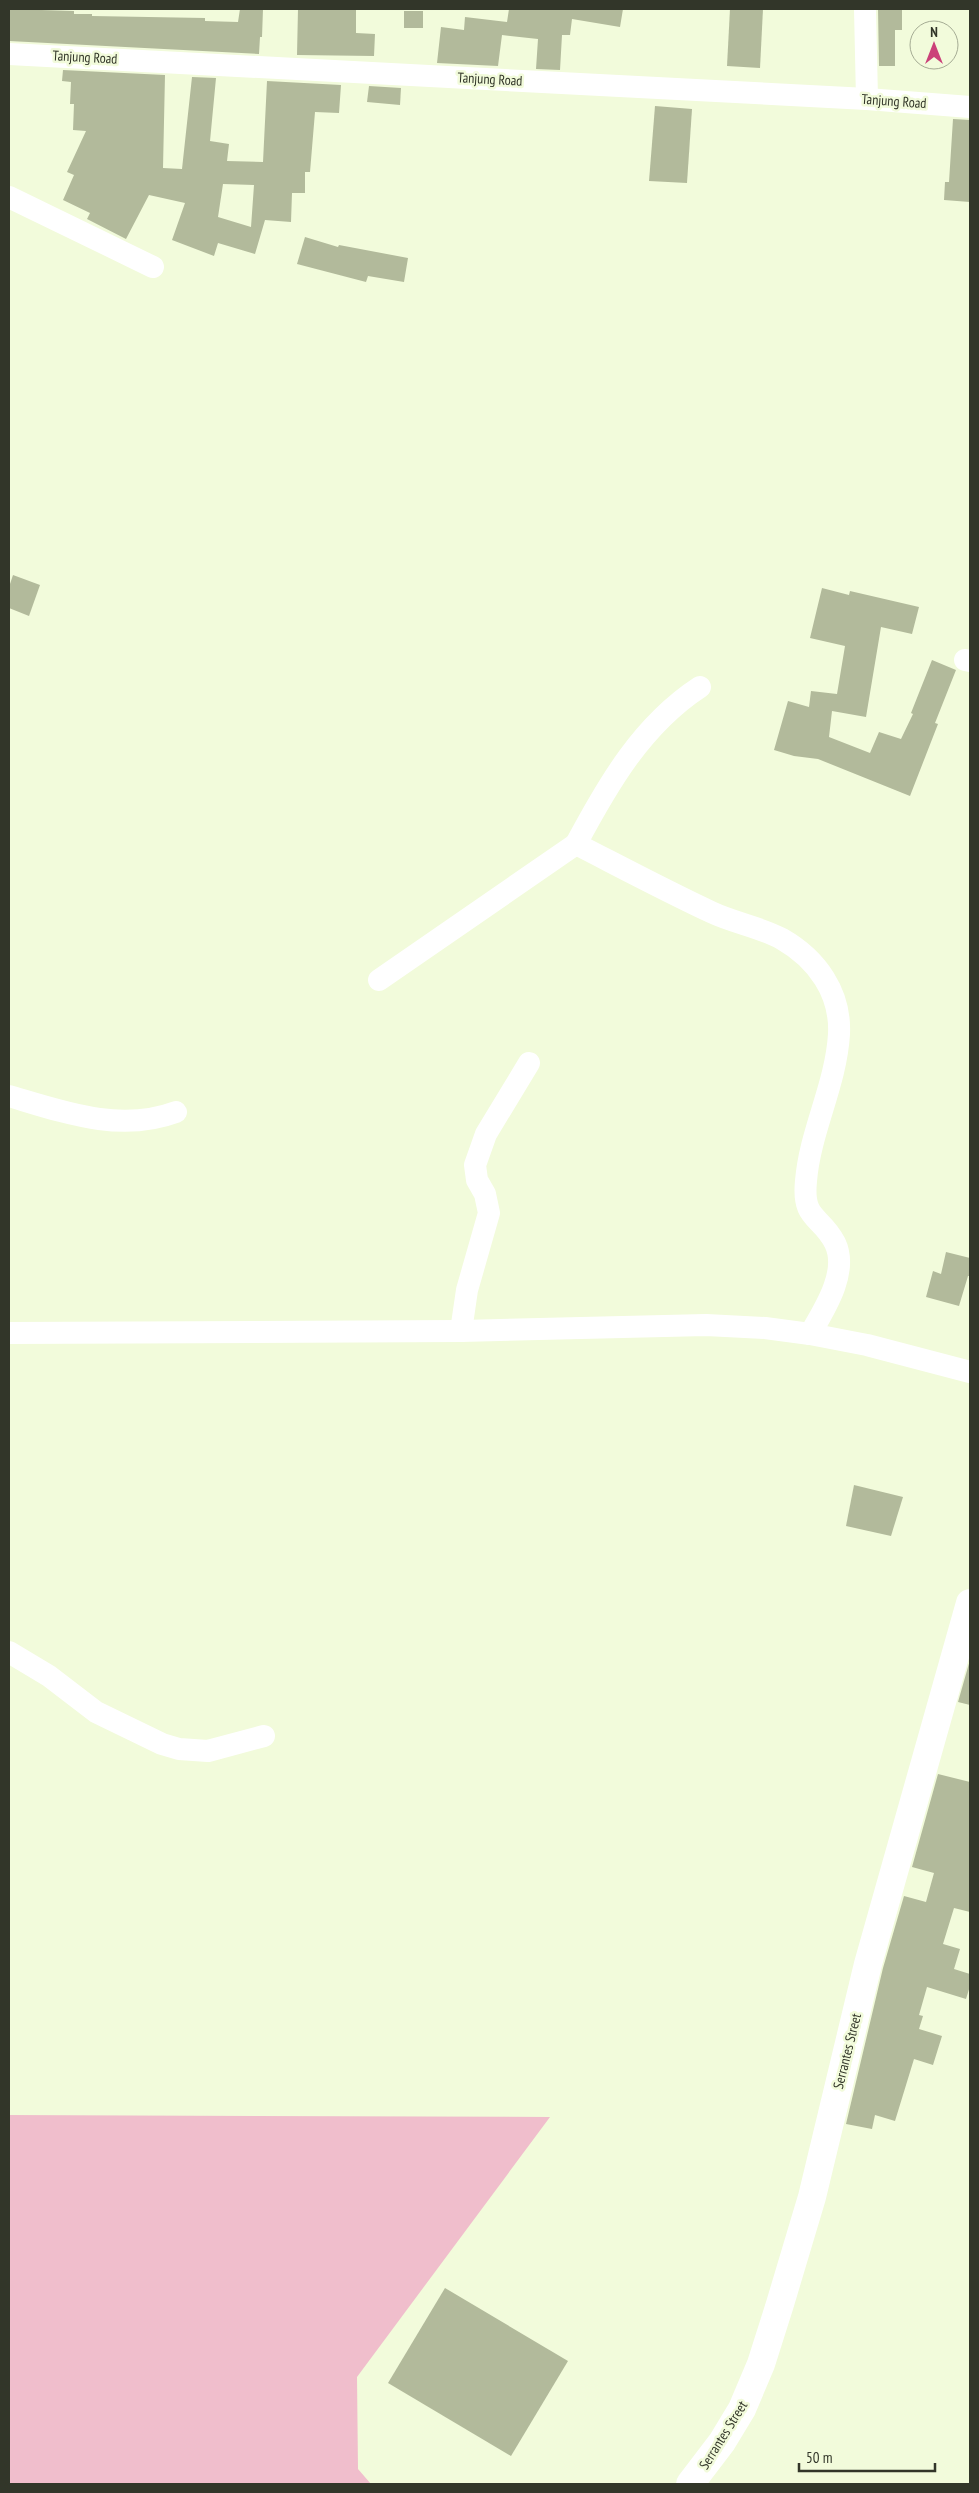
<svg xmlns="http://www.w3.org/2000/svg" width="979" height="2493" viewBox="0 0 979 2493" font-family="'PT Sans Narrow',sans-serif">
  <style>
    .green { fill: #f0becc }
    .building { fill: #b2ba9b; fill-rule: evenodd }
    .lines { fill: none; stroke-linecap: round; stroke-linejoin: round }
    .minor { stroke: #fff; stroke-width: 22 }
    .major { stroke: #fff; stroke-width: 28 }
    .labels { text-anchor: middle; stroke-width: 5; stroke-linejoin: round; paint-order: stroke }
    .street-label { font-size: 14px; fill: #323629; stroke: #f2fbdb }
  </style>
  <rect width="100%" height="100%" fill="#f2fbdb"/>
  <path class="green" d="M9,2115L550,2117L357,2377L358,2469L371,2484H9Z"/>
  <g class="building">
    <path d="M9,9L74,11V14H92V16L205,18V21L238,22L240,9H263L262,37H260L259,54L9,41Z"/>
    <path d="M298,9H356V33L375,34L374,56L297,55Z"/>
    <path d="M509,9H623L620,27L572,19L570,35H562L560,70L536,69L538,39L502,35L498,66L437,63L441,27L464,30L465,17L507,22Z"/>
    <path d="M730,9H763L760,68L727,66Z"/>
    <path d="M878,9H902V30H895V66H879Z"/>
    <rect x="404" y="11" width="19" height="17"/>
    <path d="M63,70L165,75L163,168L182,169L192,77L216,78L210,141L229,144L227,161L263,162L267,81L341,85L339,113L315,112L310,172H305V193H292L291,222L265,220L255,254L218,243L214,256L172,240L185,203L149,195L126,239L87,219L90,213L63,200L74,175L67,172L86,131L73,130L74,104H70L71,82L62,81ZM223,184L254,185L251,227L218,217Z"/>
    <path d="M369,86L401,88L400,105L367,102Z"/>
    <path d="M655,106L692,109L687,183L649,181Z"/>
    <path d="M953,119L970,120V202L944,200L945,182H949Z"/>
    <path d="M305,237L338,247L339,245L408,258L404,282L368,276L366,282L297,264Z"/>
    <path d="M13,575L40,585L29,616L9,608V587Z"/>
    <path d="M822,588L849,595L850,591L919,607L912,634L881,627L866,717L832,711L829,737L870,753L879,732L901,739L913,714L911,713L932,660L956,670L935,723L938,724L910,796L818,759L794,756L774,750L788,701L809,707L811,691L837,694L845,646L810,638Z"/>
    <path d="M946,1252L970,1258V1276H968L959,1306L926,1297L933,1271L941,1274Z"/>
    <path d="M854,1485L903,1497L891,1536L846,1526Z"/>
    <path d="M970,1660V1705L958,1702Z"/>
    <path d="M938,1774L970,1782V1912L954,1908L943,1944L960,1949L954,1969L970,1974V1986L966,1999L927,1987L919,2015L923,2016L919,2029L942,2036L933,2065L914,2059L895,2121L875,2115L872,2129L846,2124L883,1968L904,1896L926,1902L934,1873L912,1867Z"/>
    <path d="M445,2288L568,2361L511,2456L388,2383Z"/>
  </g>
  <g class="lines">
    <g class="minor">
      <path d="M865,9L867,99"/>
      <path d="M9,54L867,99L970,107"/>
      <path d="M9,197L153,267"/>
      <path d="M965,660L970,661"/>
      <path d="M700,687C642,725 608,784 576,844C621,867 666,891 711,912C734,923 760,927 782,939C817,959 841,993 839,1034C836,1085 810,1131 806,1181C802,1221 821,1215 835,1243C849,1272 824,1310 810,1334"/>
      <path d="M379,980L576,844"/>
      <path d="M9,1096C63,1112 120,1133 176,1112"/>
      <path d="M461,1331L467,1290L489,1213L485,1194L477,1180L475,1165L486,1134L529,1063"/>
      <path d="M9,1333L461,1331L706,1325L765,1328L810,1334L867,1345L970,1372"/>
      <path d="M9,1652L49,1676L96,1712L162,1744L179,1749L208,1751L264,1736"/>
    </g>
    <path class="major" d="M690,2484L722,2442L742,2409L761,2364L780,2304L812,2197L868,1964L970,1603"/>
  </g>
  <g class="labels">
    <g class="street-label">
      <text transform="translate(85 57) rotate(3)" y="5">Tanjung Road</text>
      <text transform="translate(490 79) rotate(3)" y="5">Tanjung Road</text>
      <text transform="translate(894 101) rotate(4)" y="5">Tanjung Road</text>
      <text transform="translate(847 2051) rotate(-76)" y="5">Serrantes Street</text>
      <text transform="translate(723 2435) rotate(-58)" y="5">Serrantes Street</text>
    </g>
  </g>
  <rect width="979" height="2493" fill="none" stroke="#323629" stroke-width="20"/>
  <g transform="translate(934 45)"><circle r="24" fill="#f2fbdb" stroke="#a5ac94"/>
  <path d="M0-4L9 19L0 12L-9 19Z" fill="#cb4179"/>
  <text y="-8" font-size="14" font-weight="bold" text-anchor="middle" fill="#323629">N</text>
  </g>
  <path d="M799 2463v8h136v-8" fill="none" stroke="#323629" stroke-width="2.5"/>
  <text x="806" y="2463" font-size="15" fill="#323629" stroke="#f2fbdb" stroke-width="4" paint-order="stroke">50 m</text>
</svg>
